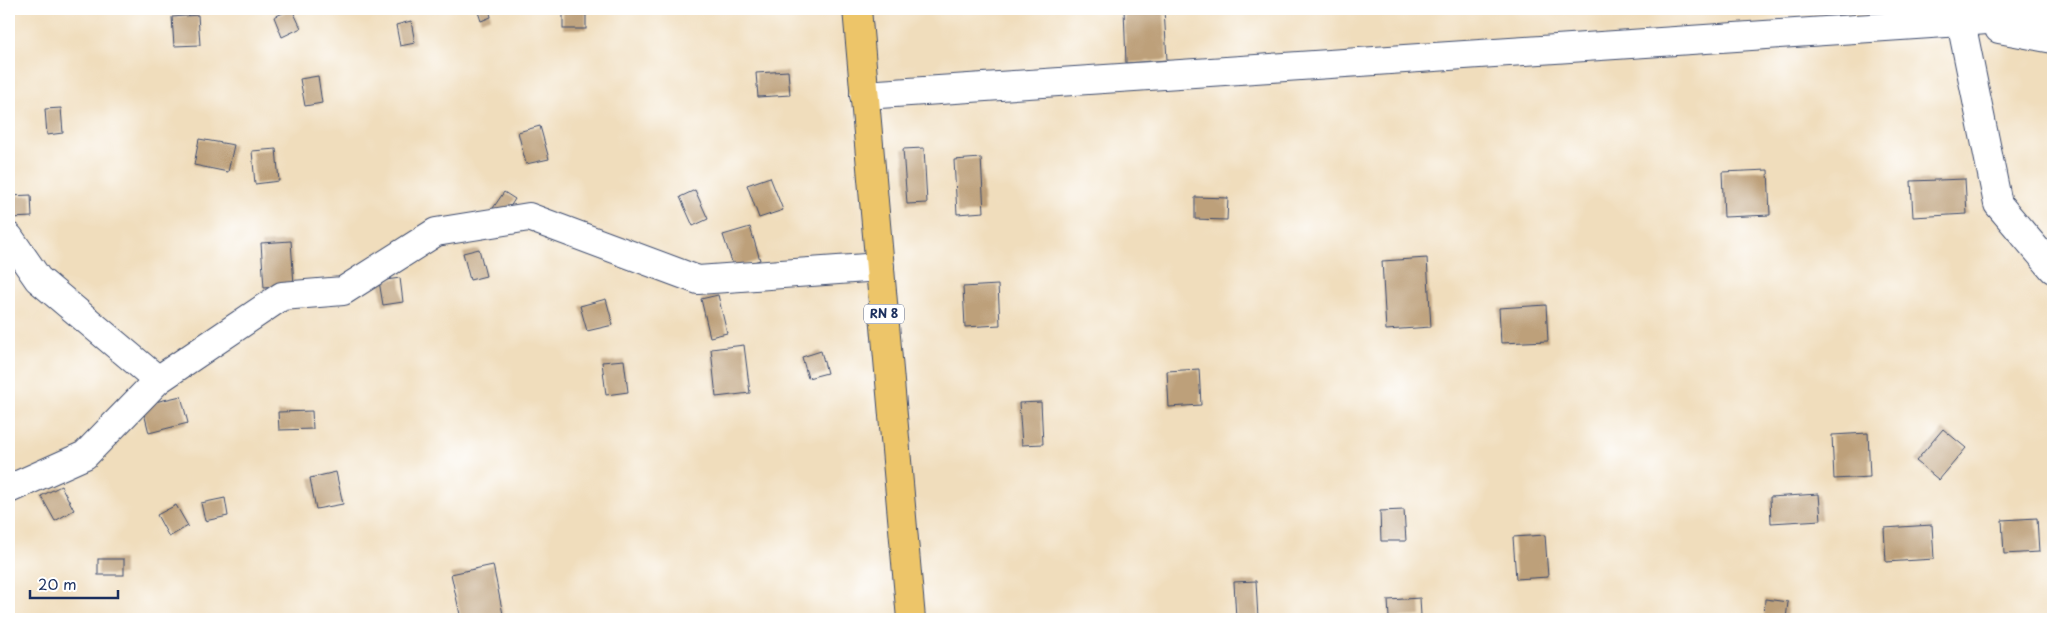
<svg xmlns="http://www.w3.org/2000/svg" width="2062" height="628" viewBox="0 0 2062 628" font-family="'Playpen Sans',sans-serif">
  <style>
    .building { fill: #bda07a }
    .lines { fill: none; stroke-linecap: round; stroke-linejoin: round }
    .minor-casing { stroke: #3b496c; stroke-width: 30 }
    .major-casing { stroke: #3b496c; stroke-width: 30 }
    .minor { stroke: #fff; stroke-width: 28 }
    .major { stroke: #edc569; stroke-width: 28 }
    .labels { text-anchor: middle; stroke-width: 5; stroke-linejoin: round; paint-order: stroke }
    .shield { fill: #fff; stroke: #5f6d8e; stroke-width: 1 }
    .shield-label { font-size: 12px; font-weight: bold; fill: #1b2f5e }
  </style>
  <rect width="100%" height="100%" fill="#fff"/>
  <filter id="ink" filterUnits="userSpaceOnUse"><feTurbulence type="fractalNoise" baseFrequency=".02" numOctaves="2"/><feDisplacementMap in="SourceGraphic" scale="10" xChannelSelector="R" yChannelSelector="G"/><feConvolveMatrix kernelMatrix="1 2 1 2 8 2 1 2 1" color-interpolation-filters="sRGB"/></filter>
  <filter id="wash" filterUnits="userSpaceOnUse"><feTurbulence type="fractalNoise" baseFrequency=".0096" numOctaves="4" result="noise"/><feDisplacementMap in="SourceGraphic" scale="20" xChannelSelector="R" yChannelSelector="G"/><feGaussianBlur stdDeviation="1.12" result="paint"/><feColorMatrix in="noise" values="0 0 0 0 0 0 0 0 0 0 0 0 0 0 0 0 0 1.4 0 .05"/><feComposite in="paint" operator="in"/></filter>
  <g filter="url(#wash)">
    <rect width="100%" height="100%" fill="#f0ddbc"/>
    <g id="blocks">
      <g class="building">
        <path d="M292,9L301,28L282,37L274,17Z"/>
        <path d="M477,9H489L491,17L481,21Z"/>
        <rect x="563" y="9" width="23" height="20"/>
        <path d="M1124,9H1164L1167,60L1126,63Z"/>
        <path d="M198,15L200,45L174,46L172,17Z"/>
        <path d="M411,21L415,43L400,46L396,25Z"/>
        <path d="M788,71L790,95L758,97L756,73Z"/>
        <path d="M318,76L322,103L305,106L300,79Z"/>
        <path d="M61,108L63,133L47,135L45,109Z"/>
        <path d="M540,126L549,159L526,164L518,132Z"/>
        <path d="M199,139L234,145L228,172L194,165Z"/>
        <path d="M924,148L927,203L907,204L903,149Z"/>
        <path d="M276,149L279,181L255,184L252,151Z"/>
        <path d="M981,158L984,212L957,214L954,160Z"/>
        <path d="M1768,170L1770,215L1724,217L1722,172Z"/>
        <path d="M770,177L783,210L759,218L747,185Z"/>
        <path d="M1965,179L1967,214L1913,217L1911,181Z"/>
        <path d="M695,190L708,219L693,226L680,197Z"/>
        <path d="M504,192L515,199L503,218L491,211Z"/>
        <path d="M31,195L32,217L11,218L9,196Z"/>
        <path d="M1195,197L1228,198L1227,220L1195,219Z"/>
        <path d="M750,227L760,260L734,268L723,235Z"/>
        <path d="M291,241L294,285L264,288L261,243Z"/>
        <path d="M479,249L486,276L470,280L463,253Z"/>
        <path d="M1427,258L1431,327L1386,330L1382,261Z"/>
        <path d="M400,278L403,302L383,305L379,281Z"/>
        <path d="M998,285L1000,325L965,327L963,287Z"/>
        <path d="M718,295L727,333L710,337L701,299Z"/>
        <path d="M606,299L613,325L587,331L580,306Z"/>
        <path d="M1546,305L1548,341L1501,343L1499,308Z"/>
        <path d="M744,345L750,393L716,397L711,349Z"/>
        <path d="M821,351L827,373L808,378L802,357Z"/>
        <path d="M624,360L628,392L606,395L602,362Z"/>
        <path d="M1199,369L1201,405L1169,407L1167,371Z"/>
        <path d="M181,396L188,423L149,433L142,405Z"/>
        <path d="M1041,402L1043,444L1022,445L1019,403Z"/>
        <path d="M312,411L313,429L279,430L278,412Z"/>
        <path d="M1943,429L1966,448L1939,480L1916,461Z"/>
        <path d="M1868,433L1870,477L1834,479L1832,435Z"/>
        <path d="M336,472L343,504L316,509L310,478Z"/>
        <path d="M61,486L74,510L55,521L41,496Z"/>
        <path d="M1819,494L1821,520L1771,523L1770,497Z"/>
        <path d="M225,498L228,516L205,521L201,503Z"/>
        <path d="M176,505L188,526L169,537L157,515Z"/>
        <path d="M1404,510L1406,541H1381L1380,511Z"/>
        <path d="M2037,518L2039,552L2004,554L2002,520Z"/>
        <path d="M1932,525L1934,559L1886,562L1884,528Z"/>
        <path d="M1545,535L1548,577L1516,579L1513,537Z"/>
        <rect x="98" y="559" width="26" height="16"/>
        <path d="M493,565L504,619H461L451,574Z"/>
        <path d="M1256,581L1258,619H1236L1234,582Z"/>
        <path d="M1420,598L1421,616L1389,618L1388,600Z"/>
        <path d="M1765,599L1788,602L1786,619H1764Z"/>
      </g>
    </g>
  </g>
  <g filter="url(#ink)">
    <use href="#blocks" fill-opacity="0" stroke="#3b496c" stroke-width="1"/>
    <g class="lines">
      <defs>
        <g id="minor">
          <path d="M1950,9L1961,22L1998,204L2053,269"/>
          <path d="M1999,29L2053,39"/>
          <path d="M864,95L1961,22L2053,15"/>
          <path d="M9,237L38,279L158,380"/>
          <path d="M9,489L85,455L158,380L282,296L343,291L436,232L529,217L698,280L880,267"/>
        </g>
        <path id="major" d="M857,9L911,619"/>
      </defs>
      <use href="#minor" class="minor-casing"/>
      <use href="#major" class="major-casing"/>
      <use href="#minor" class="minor"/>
      <use href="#major" class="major"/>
    </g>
  </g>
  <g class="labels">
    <rect class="shield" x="864" y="304.5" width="40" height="19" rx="4"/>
    <g class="shield-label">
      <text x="884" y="318">RN 8</text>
    </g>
  </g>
  <rect width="2062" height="628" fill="none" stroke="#fff" stroke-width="30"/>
  <path d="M30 590v8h88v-8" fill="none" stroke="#1b2f5e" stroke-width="2.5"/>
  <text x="38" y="590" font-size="15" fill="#1b2f5e" stroke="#ffffff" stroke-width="4" paint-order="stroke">20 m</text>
</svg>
